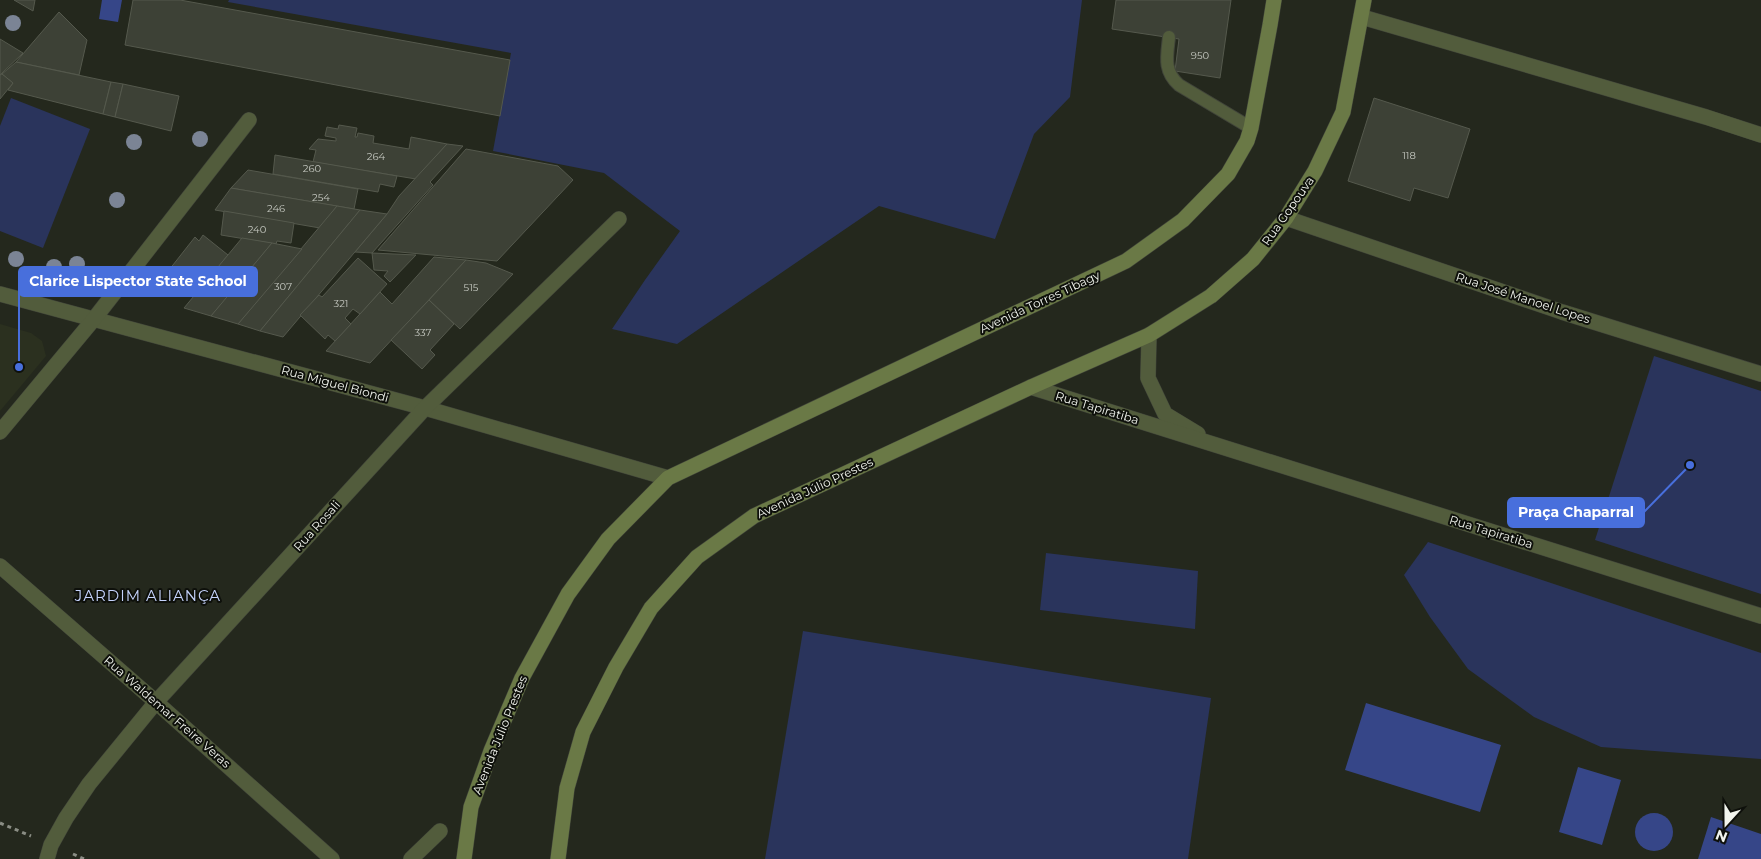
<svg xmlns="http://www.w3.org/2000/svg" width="1761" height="859" viewBox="0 0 1761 859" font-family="Montserrat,sans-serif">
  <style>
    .built { fill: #2b301f }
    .green { fill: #2a345c }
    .water { fill: #364688 }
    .building { fill: #3d4136; stroke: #55594d }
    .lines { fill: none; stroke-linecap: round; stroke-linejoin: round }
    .service-casing { stroke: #41453a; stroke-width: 14 }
    .minor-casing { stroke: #41453a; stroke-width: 16 }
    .secondary-casing { stroke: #41453a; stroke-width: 16 }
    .path { stroke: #8a8d84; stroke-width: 3; stroke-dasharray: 4 4; stroke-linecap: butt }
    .service { stroke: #525c3c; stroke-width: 12 }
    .minor { stroke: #525c3c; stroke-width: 15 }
    .secondary { stroke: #6a7946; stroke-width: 15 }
    .tree { fill: #7b8495 }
    .labels { text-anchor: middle; stroke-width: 4; stroke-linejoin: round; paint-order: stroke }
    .number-label { font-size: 10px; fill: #c5c8c0 }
    .street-label { font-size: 12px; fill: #f2f5ee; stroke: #0e100b }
    .quarter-label { font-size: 15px; letter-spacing: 1px; fill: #c5d3fc; stroke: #0e100b }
    .leader { fill: none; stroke: #486fdc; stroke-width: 2 }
    .callout-dot { fill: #486fdc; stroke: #0e100b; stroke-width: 2 }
    .callout { fill: #486fdc; stroke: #486fdc; stroke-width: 2 }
    .callout-label { font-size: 14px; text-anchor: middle; font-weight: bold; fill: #fff }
  </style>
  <rect width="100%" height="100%" fill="#24281d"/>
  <path class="built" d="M0,324L31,333L42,341L46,356L0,411Z"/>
  <g class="green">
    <path d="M229,0H1082L1070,97L1034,134L995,239L879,206L677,344L612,329L645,280L680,231L604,173L493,151L511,53L228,2Z"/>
    <path d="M11,98L90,129L43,248L0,231V126Z"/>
    <path d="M1654,356L1761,391V594L1595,540Z"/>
    <path d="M1428,542L1761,653V759L1601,747L1534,717L1468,669L1430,617L1404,575Z"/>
    <path d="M1046,553L1198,571L1195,629L1040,610Z"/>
    <path d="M803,631L1211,698L1188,859H765Z"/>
  </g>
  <g class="water">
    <path d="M102,0H122L118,22L99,19Z"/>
    <path d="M1366,703L1501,745L1480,812L1345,770Z"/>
    <path d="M1578,767L1621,780L1602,845L1559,832Z"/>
    <circle cx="1654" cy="832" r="19"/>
    <path d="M1711,817L1761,834V859H1698Z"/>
  </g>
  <g class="building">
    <path d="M14,0H35L33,11Z"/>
    <path d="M133,0H180L510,60L500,116L125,45Z"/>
    <path d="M1116,0H1231L1220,78L1175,71L1179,39L1112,29Z"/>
    <path d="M59,12L87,40L79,75L16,62Z"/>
    <path d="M0,39L23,53L0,75Z"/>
    <path d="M16,62L111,82L103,114L8,90L13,83L2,74Z"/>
    <path d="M2,74L13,83L0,99V75Z"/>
    <path d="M111,82L123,84L115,117L103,114Z"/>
    <path d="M123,84L179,96L171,131L115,117Z"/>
    <path d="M1374,98L1470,129L1448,198L1414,188L1410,201L1348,181Z"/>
    <path d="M339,125L357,128L355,137H357L358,133L374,136L373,143L409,149L411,137L447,144L416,179L313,162L316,150L309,149L318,139L336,141V138L325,136L327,127L338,129Z"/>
    <path d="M447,144L463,146L430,182L433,185L372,253L355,252L387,214L399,196Z"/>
    <path d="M466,149L558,166L573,180L497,261L378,250Z"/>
    <path d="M275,155L397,176L394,187L380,184L378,192L273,174Z"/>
    <path d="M248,170L358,189L354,209L231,188Z"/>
    <path d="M231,188L337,206L320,228L215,210Z"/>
    <path d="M337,206L360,210L260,331L238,324Z"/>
    <path d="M360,210L387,214L283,337L260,331Z"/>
    <path d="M224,211L294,223L291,243L277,241L276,244L221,235Z"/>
    <path d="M203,235L228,255L198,292L169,270L195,237L199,241Z"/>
    <path d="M242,238L272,243L244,277L241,274L226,293L229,295L211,316L184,308Z"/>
    <path d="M272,243L302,249L238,324L211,316Z"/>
    <path d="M372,253L416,255L390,282L384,276L388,271L374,270Z"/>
    <path d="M434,257L466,260L370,363L326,351L380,292L392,304Z"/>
    <path d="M358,258L387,284L360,314L353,309L345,318L351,324L335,341L328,335L325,339L300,315L319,295L322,297Z"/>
    <path d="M466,260L486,263L513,274L460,329L429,300Z"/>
    <path d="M429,300L454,324L430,350L435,355L422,369L391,340Z"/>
  </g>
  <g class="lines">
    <defs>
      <path id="service" d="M1169,37C1167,56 1163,71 1179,85L1251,128"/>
      <g id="minor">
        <path d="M1362,17L1706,117L1761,135"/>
        <path d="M1286,218L1562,312L1761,374"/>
        <path d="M0,294L425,408L668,478"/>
        <path d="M1149,335L1148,378L1165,414L1198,434"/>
        <path d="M1031,387L1761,616"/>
        <path d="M0,432L94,319L249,120"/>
        <path d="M0,566L156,702L332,859"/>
        <path d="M47,859L51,845L66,818L89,784L156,702L425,408L619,219"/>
        <path d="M411,859L440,831"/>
      </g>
      <g id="secondary">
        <path d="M464,859L471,807L491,751L522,678L568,594L608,539L668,478L1126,261L1183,220L1228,174L1247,141L1251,128L1270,25L1274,0"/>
        <path d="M558,859L567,788L583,732L616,667L651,608L697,557L754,516L1031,387L1149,335L1211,296L1253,259L1286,218L1315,171L1343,112L1364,0"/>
      </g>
    </defs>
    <use href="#service" class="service-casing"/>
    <use href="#minor" class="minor-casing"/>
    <use href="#secondary" class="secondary-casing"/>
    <g class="path">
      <path d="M0,823L31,836"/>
      <path d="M73,854L84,859"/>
    </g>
    <use href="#service" class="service"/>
    <use href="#minor" class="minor"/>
    <use href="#secondary" class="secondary"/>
  </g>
  <g class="tree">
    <circle cx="13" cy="23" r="8"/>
    <circle cx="200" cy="139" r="8"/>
    <circle cx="134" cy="142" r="8"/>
    <circle cx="117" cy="200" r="8"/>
    <circle cx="16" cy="259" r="8"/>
    <circle cx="77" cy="264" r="8"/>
    <circle cx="54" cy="267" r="8"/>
  </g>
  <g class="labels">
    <g class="number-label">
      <text x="1200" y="59">950</text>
      <text x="1409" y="159">118</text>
      <text x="376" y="160">264</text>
      <text x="312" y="172">260</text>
      <text x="321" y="201">254</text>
      <text x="276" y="212">246</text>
      <text x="257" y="233">240</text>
      <text x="283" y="290">307</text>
      <text x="471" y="291">515</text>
      <text x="341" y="307">321</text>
      <text x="423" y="336">337</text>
    </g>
    <g class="street-label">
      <text transform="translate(1288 211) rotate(-55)" y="4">Rua Gopouva</text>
      <text transform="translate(1523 298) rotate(18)" y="4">Rua José Manoel Lopes</text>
      <text transform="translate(1040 302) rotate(-25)" y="4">Avenida Torres Tibagy</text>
      <text transform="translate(335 384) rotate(15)" y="4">Rua Miguel Biondi</text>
      <text transform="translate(1097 408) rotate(17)" y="4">Rua Tapiratiba</text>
      <text transform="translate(815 488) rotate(-25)" y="4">Avenida Júlio Prestes</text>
      <text transform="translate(317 526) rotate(-48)" y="4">Rua Rosali</text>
      <text transform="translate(1491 532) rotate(17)" y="4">Rua Tapiratiba</text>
      <text transform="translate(167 712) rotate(41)" y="4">Rua Waldemar Freire Veras</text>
      <text transform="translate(500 735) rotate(-68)" y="4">Avenida Júlio Prestes</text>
    </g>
    <g class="quarter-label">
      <text x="148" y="601">JARDIM ALIANÇA</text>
    </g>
  </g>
  <path class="leader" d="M19 367L19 281M1690 465L1644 512"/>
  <g class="callout-dot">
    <circle cx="19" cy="367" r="5"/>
    <circle cx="1690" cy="465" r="5"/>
  </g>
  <g class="callout">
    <rect x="19" y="267" width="238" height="29" rx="5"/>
    <rect x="1508" y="498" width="136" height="29" rx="5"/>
  </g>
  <g class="callout-label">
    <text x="138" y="286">Clarice Lispector State School</text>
    <text x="1576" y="517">Praça Chaparral</text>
  </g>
  <g transform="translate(1726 824) rotate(201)" stroke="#0e100b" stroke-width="4" paint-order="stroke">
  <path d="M0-4L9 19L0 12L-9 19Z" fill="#f2f5ee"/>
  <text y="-8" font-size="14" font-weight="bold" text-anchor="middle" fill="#f2f5ee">N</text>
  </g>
</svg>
